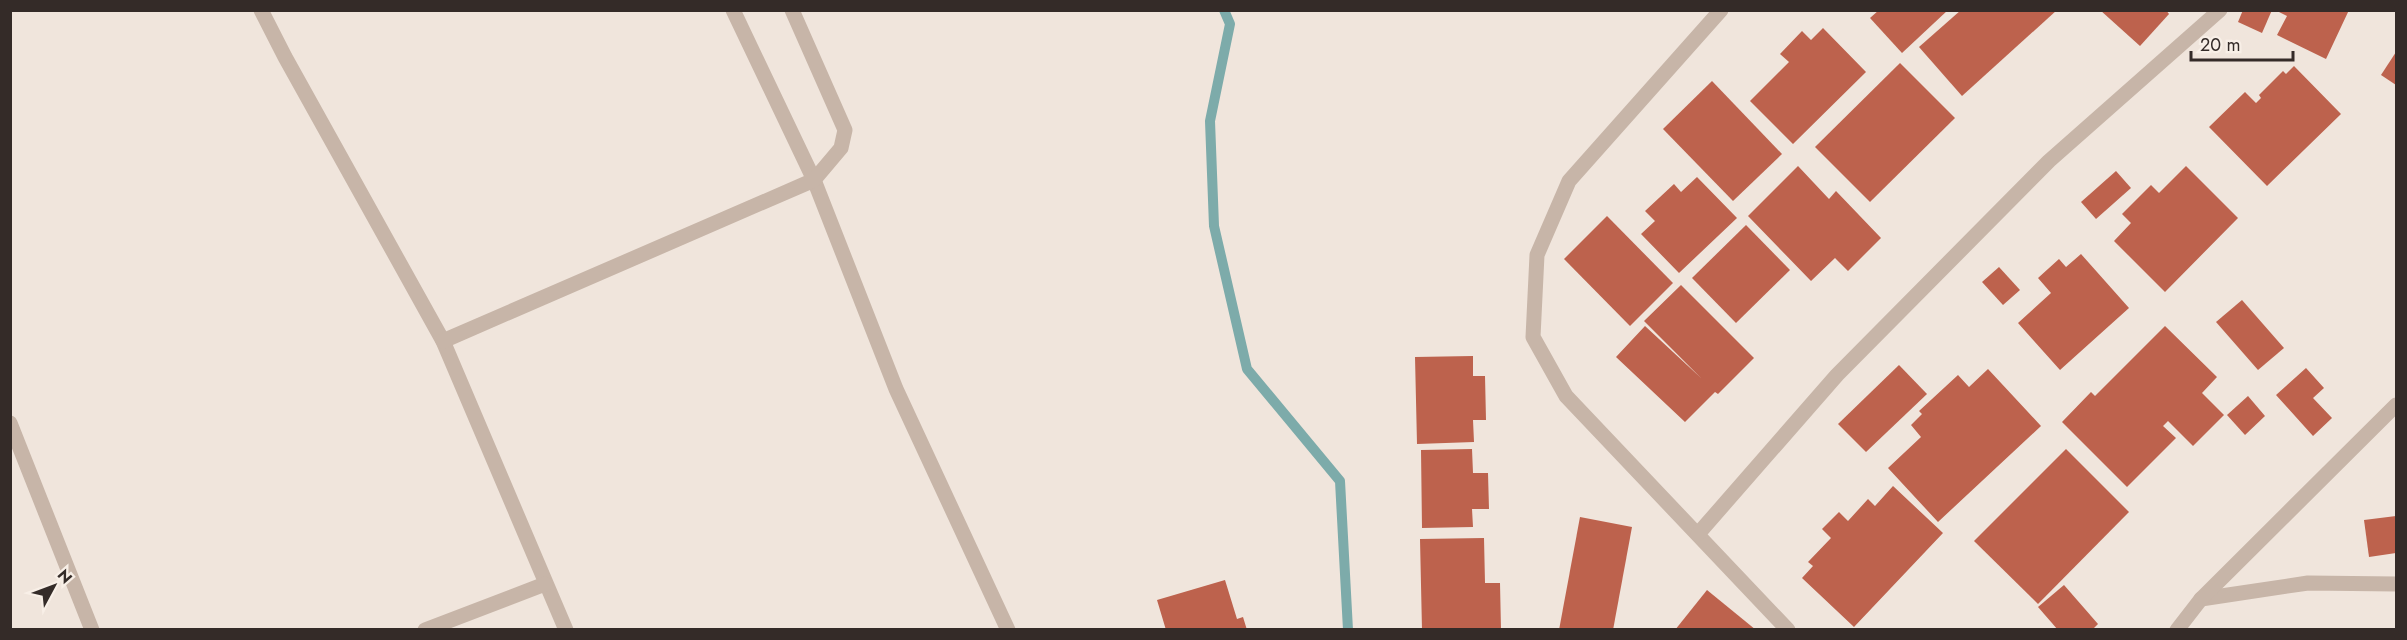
<svg xmlns="http://www.w3.org/2000/svg" width="2407" height="640" viewBox="0 0 2407 640" font-family="Jost,sans-serif">
  <style>
    .lines { fill: none; stroke-linecap: round; stroke-linejoin: round }
    .stream { stroke: #7dabaa; stroke-width: 10 }
    .building { fill: #bd624d }
    .minor { stroke: #c7b5a8; stroke-width: 15 }
  </style>
  <rect width="100%" height="100%" fill="#f0e5dc"/>
  <g class="lines">
    <path class="stream" d="M1224,10L1230,24L1210,121L1214,226L1247,369L1340,481L1348,630"/>
  </g>
  <g class="building">
    <path d="M1879,10H1948L1902,53L1870,18Z"/>
    <path d="M1961,10H2057L1962,96L1919,47Z"/>
    <path d="M2100,10H2166L2169,14L2140,46Z"/>
    <path d="M2243,10H2272L2262,33L2238,22Z"/>
    <path d="M2275,10H2349L2326,59L2277,35L2287,16Z"/>
    <path d="M1823,28L1866,72L1793,144L1750,101L1789,62L1780,54L1802,31L1811,40Z"/>
    <path d="M2396,52V85L2381,75Z"/>
    <path d="M1900,63L1955,118L1870,202L1815,147Z"/>
    <path d="M2294,66L2341,114L2267,186L2209,127L2245,92L2256,103L2261,98L2259,95L2283,71L2286,74Z"/>
    <path d="M1712,81L1782,154L1733,201L1663,129Z"/>
    <path d="M1798,166L1829,199L1836,191L1881,238L1848,271L1835,258L1811,281L1748,216Z"/>
    <path d="M2186,166L2238,218L2165,292L2114,241L2131,223L2122,214L2151,185L2159,193Z"/>
    <path d="M2116,171L2131,188L2096,219L2081,202Z"/>
    <path d="M1697,177L1737,218L1679,273L1641,234L1655,221L1645,211L1674,184L1681,192Z"/>
    <path d="M1607,216L1673,283L1630,326L1564,259Z"/>
    <path d="M1746,225L1790,270L1736,323L1692,278Z"/>
    <path d="M2081,254L2129,308L2060,370L2018,323L2051,293L2038,278L2059,259L2066,267Z"/>
    <path d="M1999,267L2020,290L2003,305L1982,282Z"/>
    <path d="M1681,285L1754,358L1718,394L1715,392L1685,422L1616,357L1645,326L1701,378L1644,321Z"/>
    <path d="M2242,300L2284,348L2258,370L2216,322Z"/>
    <path d="M2165,326L2217,377L2202,393L2224,415L2193,446L2168,421L2163,426L2176,438L2127,487L2062,422L2091,392L2095,396Z"/>
    <path d="M1473,356V376H1485L1486,420H1473L1474,442L1417,444L1415,357Z"/>
    <path d="M1899,365L1927,394L1866,452L1838,424Z"/>
    <path d="M2306,368L2324,388L2313,398L2332,418L2313,436L2276,395Z"/>
    <path d="M1988,369L2041,426L1938,522L1888,468L1921,437L1911,425L1922,414L1919,411L1958,375L1969,387Z"/>
    <path d="M2248,396L2265,416L2245,435L2227,415Z"/>
    <path d="M1472,449L1473,473H1488L1489,509H1472L1473,527L1422,528L1421,450Z"/>
    <path d="M2066,449L2129,512L2038,604L1974,541Z"/>
    <path d="M1893,486L1943,533L1854,627L1802,578L1813,566L1808,562L1831,538L1822,529L1839,512L1848,521L1868,499L1875,506Z"/>
    <path d="M2396,516V553L2369,557L2364,520Z"/>
    <path d="M1580,517L1632,527L1613,630H1559Z"/>
    <path d="M1484,538L1485,583H1500L1501,630H1422L1420,539Z"/>
    <path d="M1225,580L1237,619L1243,617L1247,630H1166L1157,600Z"/>
    <path d="M2064,585L2098,624L2092,630H2058L2038,607Z"/>
    <path d="M1707,590L1756,630H1675Z"/>
  </g>
  <g class="lines">
    <g class="minor">
      <path d="M261,10L285,57L443,341L566,630"/>
      <path d="M733,10L814,180L896,389L1008,630"/>
      <path d="M1721,10L1569,181L1537,255L1533,337L1566,396L1788,630"/>
      <path d="M443,341L814,180L841,148L845,130L792,10"/>
      <path d="M10,423L92,630"/>
      <path d="M1698,534L1837,375L2049,161L2220,10"/>
      <path d="M2201,599L2308,583L2396,584"/>
      <path d="M425,630L545,584"/>
      <path d="M2177,630L2201,599L2396,405"/>
    </g>
  </g>
  <rect width="2407" height="640" fill="none" stroke="#342b28" stroke-width="24"/>
  <g transform="translate(54 586) rotate(49)" stroke="#f8efe7" stroke-width="4.5" paint-order="stroke">
  <path d="M0-4.5L10 22L0 15L-10 22Z" fill="#342b28"/>
  <text y="-9" font-size="16" font-weight="bold" text-anchor="middle" fill="#342b28">N</text>
  </g>
  <path d="M2191 51v9h102v-9" fill="none" stroke="#342b28" stroke-width="3"/>
  <text x="2200" y="51" font-size="18" fill="#342b28" stroke="#f8efe7" stroke-width="4.5" paint-order="stroke">20 m</text>
</svg>
